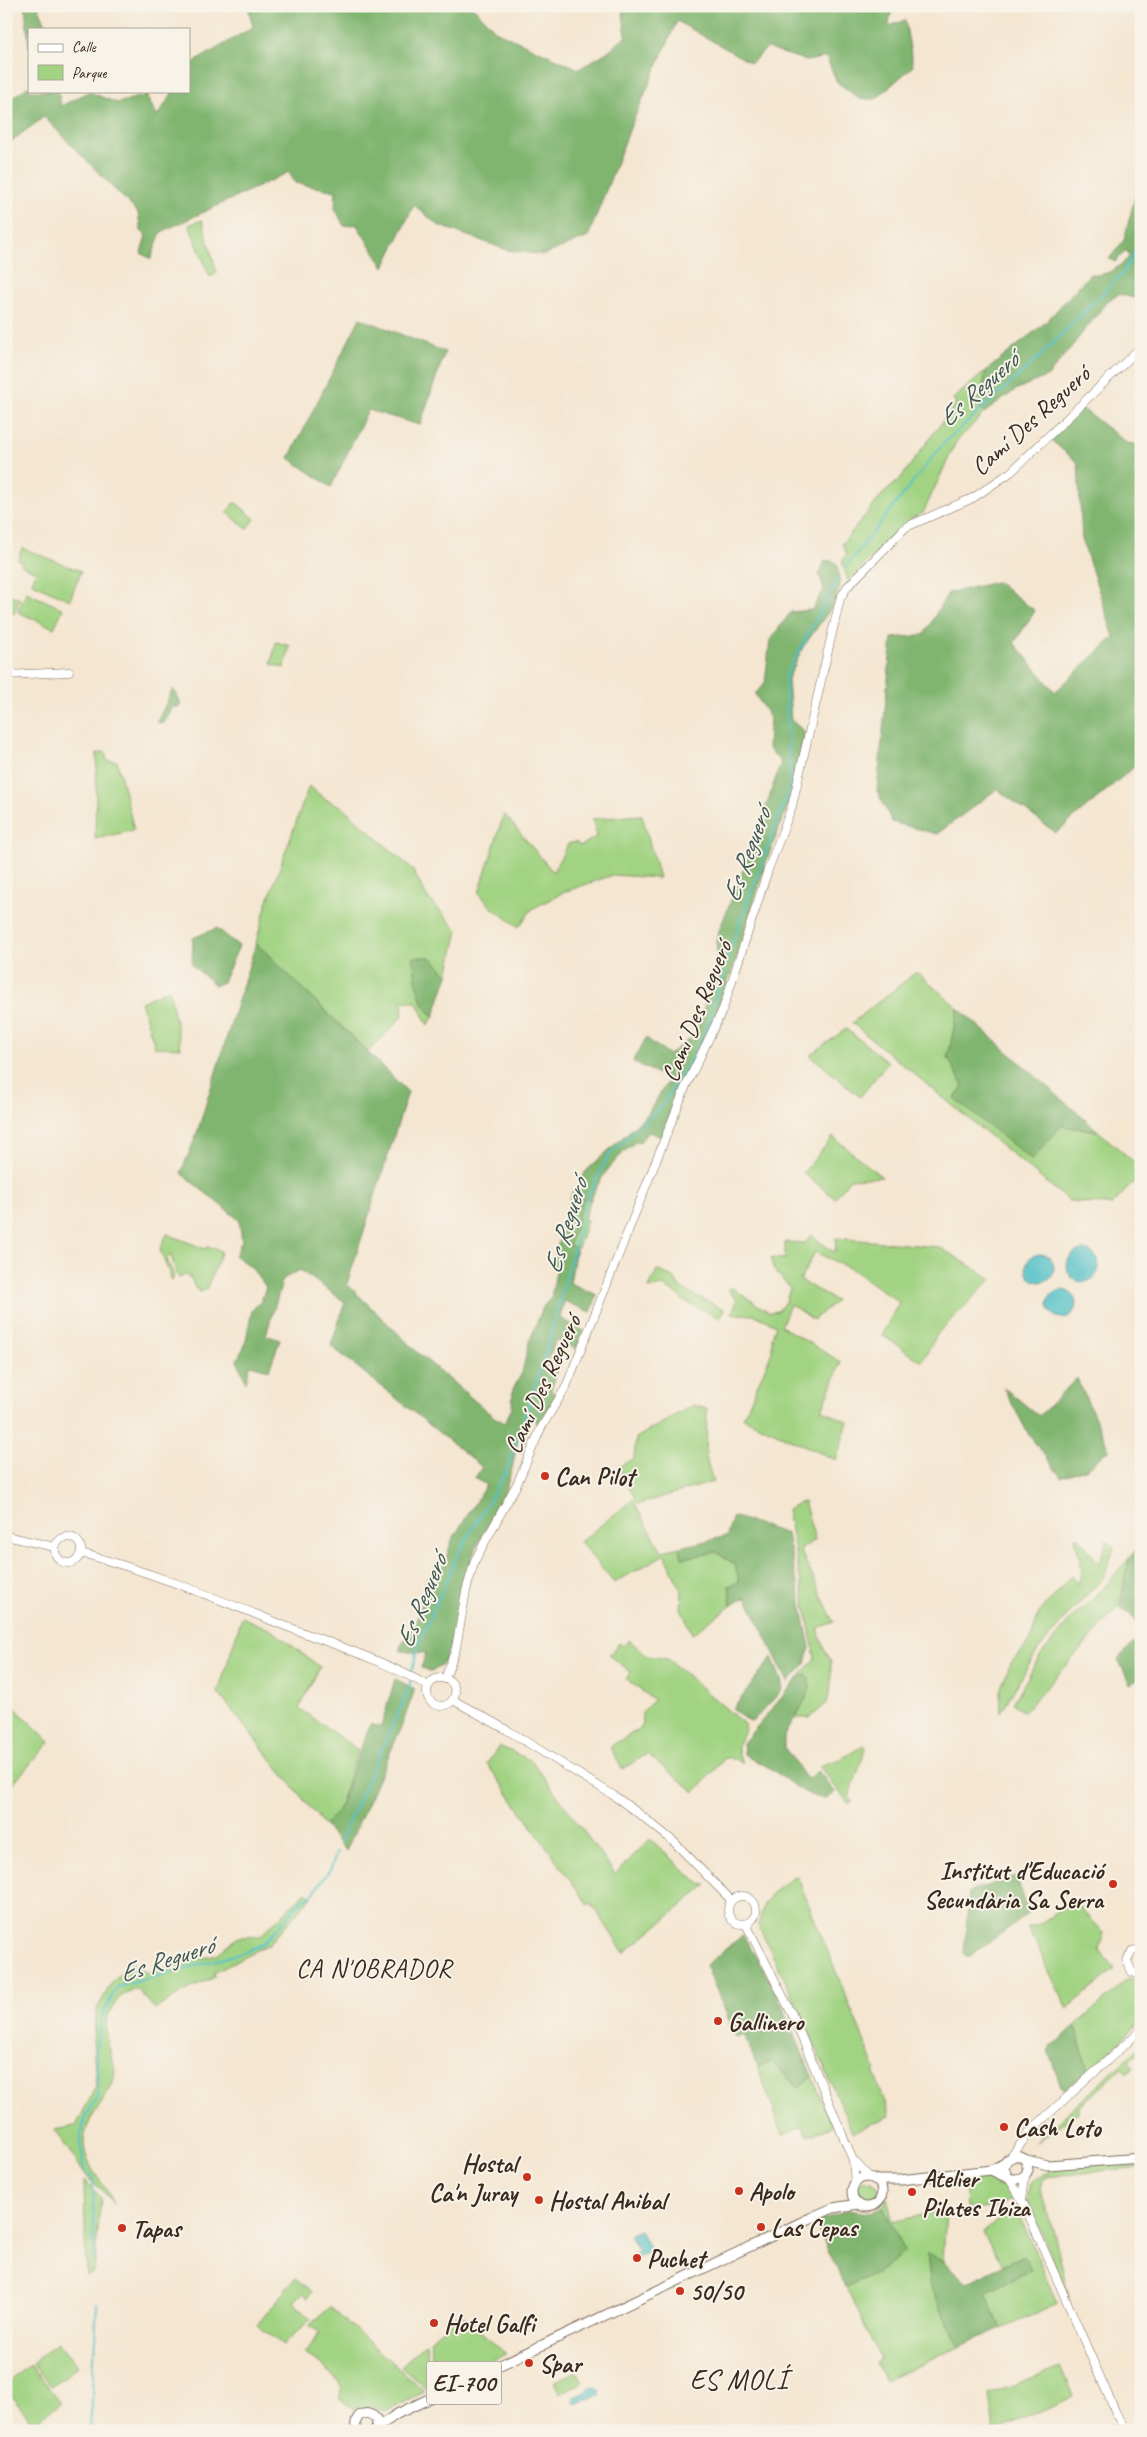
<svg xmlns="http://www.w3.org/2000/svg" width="1147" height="2437" viewBox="0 0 1147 2437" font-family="Caveat,sans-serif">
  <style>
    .green { fill: #a1d382; stroke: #6e7e50 }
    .forest { fill: #80b570; stroke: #5e7047 }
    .water { fill: #53c1c7; stroke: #477672 }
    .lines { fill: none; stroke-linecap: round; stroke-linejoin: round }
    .stream { stroke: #53c1c7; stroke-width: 2 }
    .secondary-casing { stroke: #7c6c5d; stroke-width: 9 }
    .primary-casing { stroke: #7c6c5d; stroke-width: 11 }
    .secondary { stroke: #fff; stroke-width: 8 }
    .primary { stroke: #fff; stroke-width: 9 }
    .poi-dot { fill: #c8321e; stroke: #f7f3e8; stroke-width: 2 }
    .labels { text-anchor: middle; stroke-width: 4; stroke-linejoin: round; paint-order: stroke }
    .shield { fill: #f7f3e8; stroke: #73665b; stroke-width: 1 }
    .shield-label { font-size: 24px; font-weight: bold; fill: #3b2a1e }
    .street-label { font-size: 25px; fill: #3b2a1e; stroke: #f7f3e8 }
    .poi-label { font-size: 25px; font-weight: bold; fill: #3b2a1e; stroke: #f7f3e8; text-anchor: start }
    .water-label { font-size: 26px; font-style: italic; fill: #425751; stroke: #f7f3e8 }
    .neighbourhood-label { font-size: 26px; letter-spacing: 1px; fill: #3b2a1e; stroke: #f7f3e8 }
    .quarter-label { font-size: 28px; letter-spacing: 1px; fill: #3b2a1e; stroke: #f7f3e8 }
  </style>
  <rect width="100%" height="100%" fill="#f7f3e8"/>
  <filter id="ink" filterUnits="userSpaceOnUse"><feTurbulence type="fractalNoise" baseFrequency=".02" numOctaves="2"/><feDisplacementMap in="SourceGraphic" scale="10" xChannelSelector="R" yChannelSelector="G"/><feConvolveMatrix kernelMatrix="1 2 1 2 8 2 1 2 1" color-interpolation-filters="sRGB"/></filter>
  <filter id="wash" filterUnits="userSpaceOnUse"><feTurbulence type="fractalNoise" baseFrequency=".0096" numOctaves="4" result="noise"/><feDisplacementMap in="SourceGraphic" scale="20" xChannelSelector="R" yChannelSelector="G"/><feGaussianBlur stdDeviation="1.12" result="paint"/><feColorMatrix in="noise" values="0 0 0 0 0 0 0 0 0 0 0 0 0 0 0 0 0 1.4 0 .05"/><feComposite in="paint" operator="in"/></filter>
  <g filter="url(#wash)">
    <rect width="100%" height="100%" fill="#f4e6d1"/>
    <g class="green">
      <path d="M202,220L217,273L210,277L189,225Z"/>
      <path d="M986,371L979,406L984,413L956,442L923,513L910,519L848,581L842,562L847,554L842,544L882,495L900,479L956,403L953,399Z"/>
      <path d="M235,502L255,519L247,529L227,512Z"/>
      <path d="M22,548L81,571L70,600L32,583L36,572L21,565L22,562L18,560Z"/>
      <path d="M26,592L63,609L54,628L18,612Z"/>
      <path d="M6,593L20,599L14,614L6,610Z"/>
      <path d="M276,642L290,646L284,668L271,664Z"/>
      <path d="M105,752L107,761H117L134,830L95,839L97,753Z"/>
      <path d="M309,786L325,799L341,806L412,869L427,897L458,930L448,975L431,957L429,1012L434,1016L428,1025L416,1002L402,1001L403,1016L368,1052L256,943L266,906Z"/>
      <path d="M504,814L553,872L568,844L575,842L581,846L597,836L592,819L642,815L659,878L613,875L564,892L532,909L519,927L491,907L479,893Z"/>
      <path d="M915,973L919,974L958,1008L948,1057L963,1086L955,1098L1032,1160L1061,1126L1098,1131L1141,1168V1174L1112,1205L1069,1201L852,1023Z"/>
      <path d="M169,989L181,1048L155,1047L141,1002Z"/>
      <path d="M846,1029L888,1062L860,1097L810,1055Z"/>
      <path d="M833,1137L882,1177L850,1179L835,1198L803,1173Z"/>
      <path d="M584,1197L591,1199L584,1218L587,1220L578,1248L569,1247Z"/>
      <path d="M167,1234L205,1249L208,1246L221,1251C221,1257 209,1281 206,1290L200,1292L195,1288L191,1278L185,1275L179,1278L170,1254L167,1259L174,1276L172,1281L160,1249Z"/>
      <path d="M811,1235L835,1253L836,1238L939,1247L992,1279L938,1333L922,1362L882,1335L899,1302L851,1269L815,1252L800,1280L836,1301L813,1320L790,1304L781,1326L841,1362L822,1410L848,1422L836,1460L743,1418L772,1352V1337L776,1325L755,1315L732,1314L737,1300L728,1290L730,1287L769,1312L778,1311L786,1301L790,1288L773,1269L771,1258L785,1259V1242L806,1243Z"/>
      <path d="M657,1270L673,1277L680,1288L724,1309L720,1318L682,1300L679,1295L663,1286L649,1288Z"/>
      <path d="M693,1405L707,1409L706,1458L713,1482L635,1505L662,1551L680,1547L682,1558L718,1552L735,1565L740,1582L729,1586L731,1606L692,1634L681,1608L682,1593L665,1554L614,1583L580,1542L635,1498L617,1468L634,1458L636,1438Z"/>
      <path d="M804,1501L815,1540L800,1550L834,1622L818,1628L824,1649L831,1661V1685L827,1703L810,1718H796L810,1688L808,1676H800L815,1658L787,1509Z"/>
      <path d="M1078,1536L1099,1564L1107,1540L1114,1547L1104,1577L1066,1617L1038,1650L1001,1712L1000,1690L1011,1663L1030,1641L1039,1613L1060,1590L1071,1575L1078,1585L1082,1570L1075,1537Z"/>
      <path d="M1129,1558L1120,1606L1024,1712L1013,1703L1042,1653L1071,1619L1102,1590Z"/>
      <path d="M242,1617L273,1631L320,1667L299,1708L358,1750L338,1811L324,1825L218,1693Z"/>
      <path d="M629,1640L647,1656L668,1659L745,1725L746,1730C737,1742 735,1748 742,1763L729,1757L724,1759L695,1792L647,1754L622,1769L610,1747L643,1726L642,1712L654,1700L626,1679L631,1672L609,1655L619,1643L623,1646Z"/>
      <path d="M6,1699L50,1742L6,1791Z"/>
      <path d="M864,1745L866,1748L849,1797L853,1801L849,1804L819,1766L841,1759Z"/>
      <path d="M499,1746L532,1761L615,1874L650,1839L700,1884L707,1885L624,1953L591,1903L588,1905L487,1764Z"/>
      <path d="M797,1876L876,2070L874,2073L890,2116L852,2132L803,2017L758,1925L764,1904L778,1887Z"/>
      <path d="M306,1892L312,1896L269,1944L214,1973L215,1977L192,1987L155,2009L138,1990C128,1990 122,1994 116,2002C102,2022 106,2033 111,2056C112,2060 115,2066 115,2071C112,2099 78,2121 85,2151C89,2172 107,2186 114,2204L100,2188L91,2182L54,2130L76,2126L96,2086L93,2040L97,2009L111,1984L131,1963L146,1973L217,1954L238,1937L260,1936Z"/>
      <path d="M1074,1901L1104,1933L1099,1950L1115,1969L1067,2009L1028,1927L1036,1926Z"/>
      <path d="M1129,1978L1141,1981V2022L1088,2071L1075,2026Z"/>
      <path d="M1141,2046V2051L1129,2061L1134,2068L1127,2073L1122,2068L1079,2107L1078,2113L1036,2142Z"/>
      <path d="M772,2062L799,2088L812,2076L832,2127L807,2136L803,2126L783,2135L757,2066Z"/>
      <path d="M1141,2161V2167L1046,2177L1042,2180L1040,2191L1055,2236L1069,2298L1027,2199L1031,2183L1036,2177L1049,2172L1050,2169Z"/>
      <path d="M994,2178L997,2186L1007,2187L1013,2199L1002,2206L967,2209L965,2179Z"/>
      <path d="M84,2180L101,2198L94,2272L86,2275Z"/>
      <circle cx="867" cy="2192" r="12"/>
      <path d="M887,2197L893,2222L946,2209L943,2261L927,2255L931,2287L959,2347L885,2381L876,2363L881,2359L846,2287L880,2271L904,2252L883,2207Z"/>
      <path d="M1015,2205L1058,2303L1001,2328L985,2293L1031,2270L1024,2255L1003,2265L983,2233Z"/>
      <path d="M295,2278L312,2292L307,2297L303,2293L294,2302L311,2319L283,2345L257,2325Z"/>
      <path d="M330,2307L425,2392L385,2411L369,2406L356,2410L339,2398L343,2388L324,2366L305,2354L320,2332L309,2326Z"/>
      <path d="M460,2313L506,2354L436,2389L430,2340Z"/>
      <path d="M58,2342L78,2366L52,2387L32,2363Z"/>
      <path d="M426,2343L432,2390L429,2391L401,2366Z"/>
      <path d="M30,2364L61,2402L34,2424L6,2390V2384Z"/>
      <path d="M1060,2367L1073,2397L994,2431L989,2394Z"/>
      <path d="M576,2371L582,2382L560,2394L554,2382Z"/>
    </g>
    <g class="forest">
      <path d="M25,6H38L48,29H29V47Z"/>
      <path d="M248,6H472L497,32L579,69L607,52L626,36L622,6H819L820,10L834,6H893L889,23L890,26L905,20L913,66L876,99H860L837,82L826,57L807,61L767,48L751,63L677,21L632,123L588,237L543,255L507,250L438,225L414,205L384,267L356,224L344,226L335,208L336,191L295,183L289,172L161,232L151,259L141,253L146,236L141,231L138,213L44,117L6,145V102L29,86V91H58L61,106L89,92L117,103L146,95L157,116L172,94L171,91H189V67L196,61L253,27Z"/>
      <path d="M1141,183V300L1119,294L1107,302L1048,376L1017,389L984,413L979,406L986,371L1045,323L1090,274C1105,278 1120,267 1130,256L1126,250L1115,262L1109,259L1124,240L1138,185Z"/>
      <path d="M360,318L445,352L420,425L368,410L331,487L289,458Z"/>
      <path d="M1080,407L1127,443L1141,445V761L1056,833L997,789L937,834L892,822L877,791L892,638L924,635L948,593L997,582L1035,611L1014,643L1055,692L1114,637L1082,540L1078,463L1051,440Z"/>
      <path d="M825,561H833L837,564L840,586L834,604L803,647L788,679L791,720L805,732L793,793L766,862L739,951L712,1027L686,1083L676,1099L662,1137L648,1132L639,1143L635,1142C615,1160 601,1174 591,1199L584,1198L569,1246L576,1247L570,1283L597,1295L591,1312L564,1301L560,1318L584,1331L576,1349L556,1339L549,1358L557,1373L551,1390L556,1396L539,1425L528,1413L522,1432L517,1430L518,1439L512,1469L502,1500L481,1537L470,1562L461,1595L457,1630L444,1662L432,1672L421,1668L426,1653L401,1651L400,1647L417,1621L427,1577L444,1565L452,1540L486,1485L475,1478L482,1467L331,1346L345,1302L300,1270L283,1279L266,1335L280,1340L269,1370L250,1365L246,1382L237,1360L245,1345L252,1310L261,1301L266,1287L251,1267L235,1256L242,1240L239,1220L181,1173L197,1133L256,943L408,1092L347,1284L417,1352L494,1417L505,1423L512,1407L513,1389L522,1373L529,1343L543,1307L551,1298L557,1267L552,1266L572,1192L577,1194L585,1172L647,1115L669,1079L633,1062L646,1038L669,1055L689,1039L694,1041L716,967L717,936L755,840L781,762L768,748L770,718L755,694L765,683L770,640L791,612L812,610L824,589L819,574Z"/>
      <path d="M173,689L182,705L178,707H173L164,723L157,722Z"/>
      <path d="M217,928L239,946L223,982L215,985L192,965L193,938Z"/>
      <path d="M413,957H431L448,975L434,1016C416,1003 416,976 413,957Z"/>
      <path d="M958,1008L1098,1131L1061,1126L1032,1160L955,1099L963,1086L948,1057Z"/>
      <path d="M1077,1378L1109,1449L1088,1468L1061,1477L1029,1435L1003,1387L1039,1416Z"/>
      <path d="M733,1516L787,1534L810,1648L805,1664L788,1682L746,1597L731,1606L729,1586L739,1582L735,1565L717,1552L682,1558L680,1547L727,1536Z"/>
      <path d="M1141,1544V1625L1120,1606L1129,1558Z"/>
      <path d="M1141,1635V1679L1130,1684L1118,1659Z"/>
      <path d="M772,1657L782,1682V1690L753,1721H747L733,1709Z"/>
      <path d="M800,1676H808L810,1688L804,1702L784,1736V1747L807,1779L818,1771L835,1792C820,1812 782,1775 768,1767C760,1762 752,1761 744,1754L743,1743Z"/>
      <path d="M395,1679L415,1689L401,1728L346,1851L324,1825L338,1811L370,1724L381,1727Z"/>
      <path d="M1016,1876L1029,1913L970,1956H966L964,1953L969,1892Z"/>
      <path d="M743,1935L775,1989L812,2076L799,2088L772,2062L757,2066L744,2034L736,2037L706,1965Z"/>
      <path d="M1075,2026L1088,2071L1066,2090L1061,2086L1048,2050Z"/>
      <path d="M883,2207L904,2252L880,2271L846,2287L815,2223L846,2210L870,2213Z"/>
      <path d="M927,2254L943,2261L967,2283L1024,2255L1031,2270L985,2293L1001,2328L959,2347L931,2287Z"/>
    </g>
    <g class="water">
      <circle cx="1083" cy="1266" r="16"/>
      <circle cx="1040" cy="1268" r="14"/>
      <circle cx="1062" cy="1304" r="14"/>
      <path d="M640,2230L650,2251L636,2258L634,2254L638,2251L630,2234Z"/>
      <path d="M593,2386L600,2389V2395L574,2403L573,2398Z"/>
    </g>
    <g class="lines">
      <g class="stream">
        <path d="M844,569L943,444L1034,362L1123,273L1141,240"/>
        <path d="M411,1674L419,1643L458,1554L507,1470L549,1342L588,1195L609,1155L661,1107L698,1047L711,1017L724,966L790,786L785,677L838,579"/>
        <path d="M339,1843L409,1689L411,1679"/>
        <path d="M94,2259L93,2180L83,2165L80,2141L84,2121L98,2094L96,2045L104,2012L117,1987L242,1953L263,1944L302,1900L312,1895L331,1868L337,1852"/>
        <path d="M90,2431L97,2303"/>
      </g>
    </g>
  </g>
  <g filter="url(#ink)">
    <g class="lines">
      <defs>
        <g id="secondary">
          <path d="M6,675L69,672"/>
          <path d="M6,1536L55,1547"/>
          <circle cx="68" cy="1550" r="13"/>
          <path d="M81,1553C152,1572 220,1600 288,1627C335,1645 385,1661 428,1686"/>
          <circle cx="441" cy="1692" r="14"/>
          <path d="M445,1679L456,1648L466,1591L475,1560L517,1484L541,1428L566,1387L685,1088L723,1009L768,870L792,806L840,599L847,587L906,527L973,498L1011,472L1141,347"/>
          <path d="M453,1700L507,1730L613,1795L642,1816L673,1841L731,1900"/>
          <circle cx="742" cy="1910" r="14"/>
          <path d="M746,1924L792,2014L853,2160L855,2184"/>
          <path d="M1141,1949L1132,1951L1127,1961L1132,1972L1141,1975"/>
          <path d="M1011,2157L1031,2130L1141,2030"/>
          <path d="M855,2162L870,2178"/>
          <path d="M1009,2178L1022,2200L1116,2413L1128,2431"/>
          <path d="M1022,2200L1025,2177"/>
        </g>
        <g id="primary">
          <path d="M1026,2160L1048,2165L1141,2158"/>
          <path d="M991,2170C1003,2176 1021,2187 1028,2170L1025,2159L1016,2155L1007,2160L1004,2166L1007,2177"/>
          <circle cx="867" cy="2192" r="15"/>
          <path d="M876,2180H900L991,2170L1005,2163"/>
          <path d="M378,2427L397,2414L810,2218L833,2208L858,2204"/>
          <path d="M357,2431C351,2415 368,2407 377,2420L376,2431"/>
        </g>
      </defs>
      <use href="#secondary" class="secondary-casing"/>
      <use href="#primary" class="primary-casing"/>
      <use href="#secondary" class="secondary"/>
      <use href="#primary" class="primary"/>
    </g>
  </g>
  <g class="poi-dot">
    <circle cx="545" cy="1476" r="5"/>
    <circle cx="1113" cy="1884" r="5"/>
    <circle cx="718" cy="2021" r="5"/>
    <circle cx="1004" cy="2127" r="5"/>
    <circle cx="527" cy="2177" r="5"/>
    <circle cx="739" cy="2191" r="5"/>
    <circle cx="912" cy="2192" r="5"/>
    <circle cx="539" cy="2200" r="5"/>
    <circle cx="761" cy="2227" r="5"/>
    <circle cx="122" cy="2228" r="5"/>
    <circle cx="637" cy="2258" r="5"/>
    <circle cx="680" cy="2291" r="5"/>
    <circle cx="434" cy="2323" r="5"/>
    <circle cx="529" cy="2363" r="5"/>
  </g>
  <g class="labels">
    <rect class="shield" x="426.5" y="2361.5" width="75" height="43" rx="4"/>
    <g class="shield-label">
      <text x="464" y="2391">EI-700</text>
    </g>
    <g class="street-label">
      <text transform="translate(1030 420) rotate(-42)" y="9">Camí Des Regueró</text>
      <text transform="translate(696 1011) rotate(-68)" y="9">Camí Des Regueró</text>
      <text transform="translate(542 1384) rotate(-65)" y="9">Camí Des Regueró</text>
    </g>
    <g class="poi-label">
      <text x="555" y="1485">Can Pilot</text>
      <text x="1103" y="1879" text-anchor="end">Institut d'Educació<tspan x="1103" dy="29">Secundària Sa Serra</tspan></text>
      <text x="728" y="2030">Gallinero</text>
      <text x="1014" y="2136">Cash Loto</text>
      <text x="517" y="2172" text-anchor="end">Hostal<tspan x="517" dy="29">Ca'n Juray</tspan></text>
      <text x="922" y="2187">Atelier<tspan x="922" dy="29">Pilates Ibiza</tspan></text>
      <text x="749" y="2200">Apolo</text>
      <text x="549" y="2209">Hostal Anibal</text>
      <text x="771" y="2236">Las Cepas</text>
      <text x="132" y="2237">Tapas</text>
      <text x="647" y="2267">Puchet</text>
      <text x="690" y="2300">50/50</text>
      <text x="444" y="2332">Hotel Galfi</text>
      <text x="539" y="2372">Spar</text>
    </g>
    <g class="water-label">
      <text transform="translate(978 389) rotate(-42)" y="9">Es Regueró</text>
      <text transform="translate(746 855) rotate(-70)" y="9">Es Regueró</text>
      <text transform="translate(565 1226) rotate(-73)" y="9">Es Regueró</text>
      <text transform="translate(421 1601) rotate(-68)" y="9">Es Regueró</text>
      <text transform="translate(166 1959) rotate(-18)" y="9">Es Regueró</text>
    </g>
    <g class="neighbourhood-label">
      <text x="374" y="1977">CA N'OBRADOR</text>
    </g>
    <g class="quarter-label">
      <text x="739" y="2389">ES MOLÍ</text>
    </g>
  </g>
  <rect width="1147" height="2437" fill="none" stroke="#f7f3e8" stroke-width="25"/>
  <rect x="28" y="28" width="162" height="65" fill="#f7f3e8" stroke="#aca397"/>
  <rect x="38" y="44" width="25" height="8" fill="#ffffff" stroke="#aca397"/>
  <text x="72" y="52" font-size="15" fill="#3b2a1e">Calle</text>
  <rect x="38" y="65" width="25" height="15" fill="#a1d382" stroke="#aca397"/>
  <text x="72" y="78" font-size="15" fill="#3b2a1e">Parque</text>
</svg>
